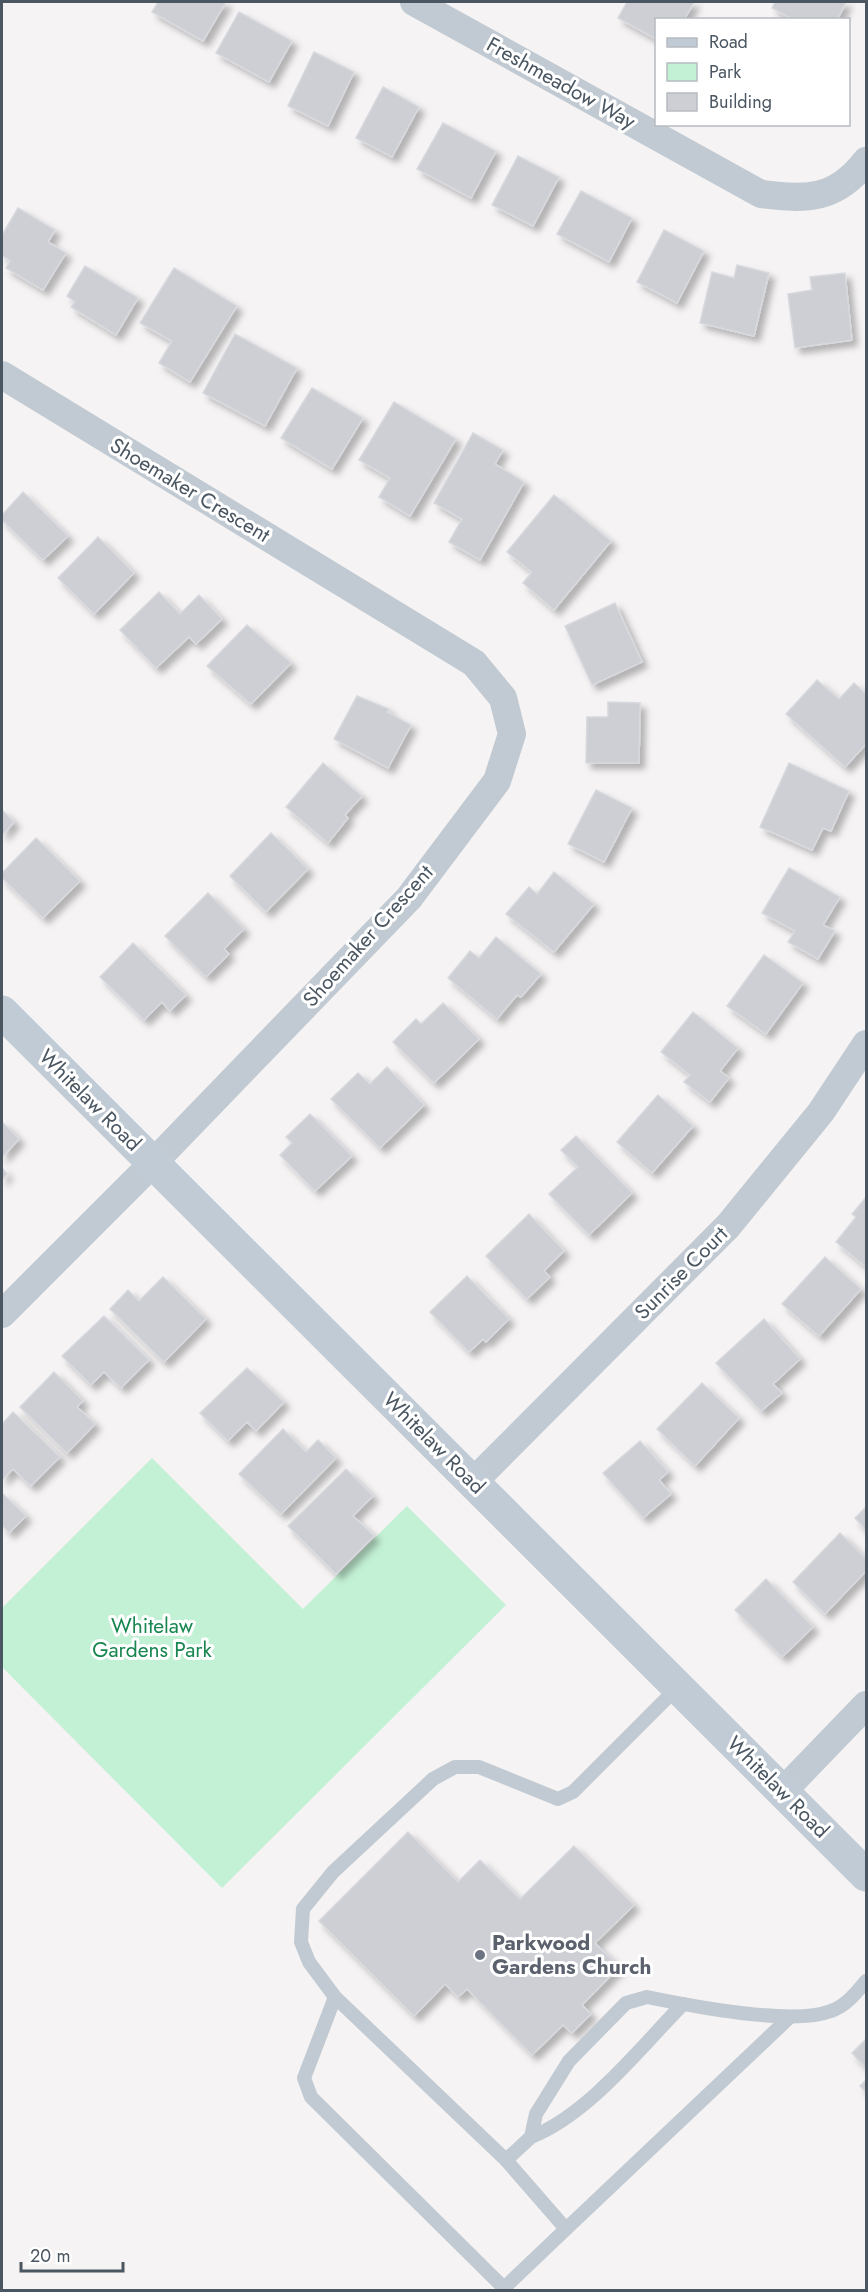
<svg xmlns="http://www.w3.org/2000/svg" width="868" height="2292" viewBox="0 0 868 2292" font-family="Jost,sans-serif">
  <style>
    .green { fill: #c3f1d5 }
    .building { fill: #cdcfd5; stroke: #d7d9de; stroke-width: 1.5; filter: url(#shadow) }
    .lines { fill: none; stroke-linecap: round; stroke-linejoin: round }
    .lane { stroke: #c1cad2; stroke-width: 14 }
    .street { stroke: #c1cad2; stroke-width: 28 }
    .secondary { stroke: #c1cbd6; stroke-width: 33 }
    .worship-dot { fill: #6b7280; stroke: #fff; stroke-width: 2 }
    .labels { text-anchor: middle; stroke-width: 6; stroke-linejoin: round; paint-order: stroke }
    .street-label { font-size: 21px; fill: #4a5661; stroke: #fff }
    .park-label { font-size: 21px; fill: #17864f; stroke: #fff }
    .worship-label { font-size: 21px; font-weight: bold; fill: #5b616d; stroke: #fff; text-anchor: start }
  </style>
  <defs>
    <filter id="shadow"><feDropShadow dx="5.5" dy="5.5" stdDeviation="3" flood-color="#0004"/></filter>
  </defs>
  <rect width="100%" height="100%" fill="#f5f3f3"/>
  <path class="green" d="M152,1458L303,1609L407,1506L506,1605L222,1888L2,1667V1608Z"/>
  <g class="building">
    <path d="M158,2H226L203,41L152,12Z"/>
    <path d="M627,2H694L684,20H656V39L618,18Z"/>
    <path d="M775,2H846L837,20H794L772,8Z"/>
    <path d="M239,12L292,41L269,82L216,53Z"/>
    <path d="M314,52L354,72L328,126L288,106Z"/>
    <path d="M383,87L419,107L392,157L356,138Z"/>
    <path d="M443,123L496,151L471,198L417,169Z"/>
    <path d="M518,156L559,177L533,226L492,205Z"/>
    <path d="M581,191L632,218L609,262L557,234Z"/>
    <path d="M18,208L55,230L48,242L66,253L43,290L6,268L10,261L2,255V235Z"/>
    <path d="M664,230L704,251L677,303L637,282Z"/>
    <path d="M737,265L769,273L754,336L700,323L712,272L734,278Z"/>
    <path d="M85,266L138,298L116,335L71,307L75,302L67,296Z"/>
    <path d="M174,268L237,306L190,382L159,363L172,341L140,323Z"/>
    <path d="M845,273L852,340L795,348L788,294L812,290L810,277Z"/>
    <path d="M235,334L297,368L265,426L203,393Z"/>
    <path d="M312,388L363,418L332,469L281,438Z"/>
    <path d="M394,402L456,439L410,516L379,497L390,478L359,460Z"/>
    <path d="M473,433L503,450L495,464L524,482L480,560L449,542L462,519L434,503Z"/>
    <path d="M23,492L68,536L43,560L2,520V515Z"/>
    <path d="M554,495L611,541L554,610L523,583L532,572L507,552Z"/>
    <path d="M98,537L134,573L94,614L58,578Z"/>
    <path d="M159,592L180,614L199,595L222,619L196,644L189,637L156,668L120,630Z"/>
    <path d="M615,603L642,662L592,685L565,626Z"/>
    <path d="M247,625L291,663L251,704L207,666Z"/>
    <path d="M817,680L839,699L854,683L866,694V744L845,767L786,714Z"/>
    <path d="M357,696L389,709L387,712L411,725L388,768L334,739Z"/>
    <path d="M608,702L640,703L639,763H586L587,717H608Z"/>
    <path d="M323,763L362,796L345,815L348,818L328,843L286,807Z"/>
    <path d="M789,763L849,791L831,831L823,828L812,850L760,827Z"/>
    <path d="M596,790L632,808L604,862L568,844Z"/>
    <path d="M2,810L14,822L2,835Z"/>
    <path d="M271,833L308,869L266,912L230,876Z"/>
    <path d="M36,838L80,881L43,918L2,878V873Z"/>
    <path d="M789,868L840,897L823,925L835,931L818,959L788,942L795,931L762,913Z"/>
    <path d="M554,872L594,904L554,952L506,914L529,887L537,894Z"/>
    <path d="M208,893L244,929L224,949L229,954L206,977L165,936Z"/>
    <path d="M496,937L541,974L521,997L517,995L497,1019L448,978L470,951L479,958Z"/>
    <path d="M133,943L186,995L170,1011L162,1002L144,1020L100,977Z"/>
    <path d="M764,955L803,983L766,1034L727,1006Z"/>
    <path d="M443,1003L479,1039L434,1083L393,1042L416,1019L421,1024Z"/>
    <path d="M693,1012L738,1048L720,1071L729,1078L710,1102L684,1082L690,1075L661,1052Z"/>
    <path d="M387,1067L424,1105L380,1148L331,1099L358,1073L370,1084Z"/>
    <path d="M658,1095L693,1126L652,1173L617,1142Z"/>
    <path d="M310,1114L352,1156L315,1191L280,1155L292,1143L286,1137Z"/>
    <path d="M2,1122L19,1139L2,1157Z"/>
    <path d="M576,1136L632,1193L589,1235L549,1194L578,1167L561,1150Z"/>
    <path d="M2,1168L7,1174L2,1180Z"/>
    <path d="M866,1197V1267L836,1242L856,1217L852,1214Z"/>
    <path d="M529,1214L564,1251L544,1271L550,1277L527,1299L486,1256Z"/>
    <path d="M825,1257L861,1289L819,1336L782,1304Z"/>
    <path d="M467,1276L509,1319L486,1342L483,1339L469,1352L430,1312Z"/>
    <path d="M163,1277L206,1319L164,1362L110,1309L128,1290L139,1301Z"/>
    <path d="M104,1316L149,1360L121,1388L104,1372L91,1385L62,1356Z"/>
    <path d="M764,1319L800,1359L773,1384L782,1393L761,1411L716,1363Z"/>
    <path d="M247,1368L284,1402L256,1431L247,1422L228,1441L200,1413Z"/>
    <path d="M54,1372L83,1401L77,1407L95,1424L67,1453L20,1407Z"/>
    <path d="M702,1383L739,1418L695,1466L657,1429Z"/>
    <path d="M13,1412L60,1457L31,1486L13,1469L2,1480V1424Z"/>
    <path d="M283,1429L306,1452L318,1440L336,1458L281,1514L239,1474Z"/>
    <path d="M640,1441L668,1472L659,1480L671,1494L643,1518L603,1473Z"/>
    <path d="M346,1469L373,1496L353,1516L374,1536L336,1574L288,1526Z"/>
    <path d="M2,1493L26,1516L9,1533L2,1525Z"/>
    <path d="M866,1507V1530L855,1518Z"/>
    <path d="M840,1533L866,1559V1571L825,1614L793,1582Z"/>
    <path d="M766,1579L813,1627L782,1657L735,1610Z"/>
    <path d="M408,1832L458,1882L480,1860L520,1899L574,1846L634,1905L595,1943L619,1967L582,2005L591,2014L572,2033L563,2025L532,2055L467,1989L458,1997L445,1984L414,2016L319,1921Z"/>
    <path d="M866,2039V2068L852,2053Z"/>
    <path d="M866,2080V2092L860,2086Z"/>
  </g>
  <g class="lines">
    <g class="lane">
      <path d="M678,1687L573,1792L558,1799L479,1767H455L433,1779L333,1872L303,1909L301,1942L309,1962L335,1997L506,2160L531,2137L536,2114L569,2061L626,2003L647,1997C691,2006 792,2026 831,2011C846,2006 857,1992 866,1981"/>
      <path d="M335,1997L304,2078L311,2097L504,2288L566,2229"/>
      <path d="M531,2137C588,2115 640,2048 683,2004"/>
      <path d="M506,2160L566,2229L790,2017"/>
    </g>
    <g class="street">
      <path d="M414,2L761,194C807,200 836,200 866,161"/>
      <path d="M2,375L474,663L503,698L512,734L497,781L409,898L153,1163L2,1314"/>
      <path d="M473,1482L728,1226L821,1112L866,1044"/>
      <path d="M783,1791L866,1705"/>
    </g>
    <path class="secondary" d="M2,1012L866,1875"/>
  </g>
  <circle class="worship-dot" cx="480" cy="1955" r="6"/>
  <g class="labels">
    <g class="street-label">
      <text transform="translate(561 83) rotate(29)" y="7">Freshmeadow Way</text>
      <text transform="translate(190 490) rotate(31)" y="7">Shoemaker Crescent</text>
      <text transform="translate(368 936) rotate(-48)" y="7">Shoemaker Crescent</text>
      <text transform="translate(90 1100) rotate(45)" y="7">Whitelaw Road</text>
      <text transform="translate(681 1273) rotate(-45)" y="7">Sunrise Court</text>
      <text transform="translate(434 1443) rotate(45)" y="7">Whitelaw Road</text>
      <text transform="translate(778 1787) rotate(45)" y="7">Whitelaw Road</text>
    </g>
    <g class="park-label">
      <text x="152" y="1633">Whitelaw<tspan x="152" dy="24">Gardens Park</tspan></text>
    </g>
    <g class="worship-label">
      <text x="492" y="1950">Parkwood<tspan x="492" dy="24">Gardens Church</tspan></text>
    </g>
  </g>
  <rect width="868" height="2292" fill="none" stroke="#4a5661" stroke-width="6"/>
  <rect x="655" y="18" width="195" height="108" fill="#ffffff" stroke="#b7bbc0" stroke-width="1.5"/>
  <rect x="667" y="38" width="30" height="9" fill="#c1cbd6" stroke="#b7bbc0" stroke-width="1.5"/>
  <text x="709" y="48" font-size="18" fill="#4a5661">Road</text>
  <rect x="667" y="63" width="30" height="18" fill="#c3f1d5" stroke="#b7bbc0" stroke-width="1.5"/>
  <text x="709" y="78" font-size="18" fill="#4a5661">Park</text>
  <rect x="667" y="93" width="30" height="18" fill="#cdcfd5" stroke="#b7bbc0" stroke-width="1.5"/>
  <text x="709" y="108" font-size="18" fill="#4a5661">Building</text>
  <path d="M21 2262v9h102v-9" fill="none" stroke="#4a5661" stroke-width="3"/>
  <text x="30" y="2262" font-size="18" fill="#4a5661" stroke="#ffffff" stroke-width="4.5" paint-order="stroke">20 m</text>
</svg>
